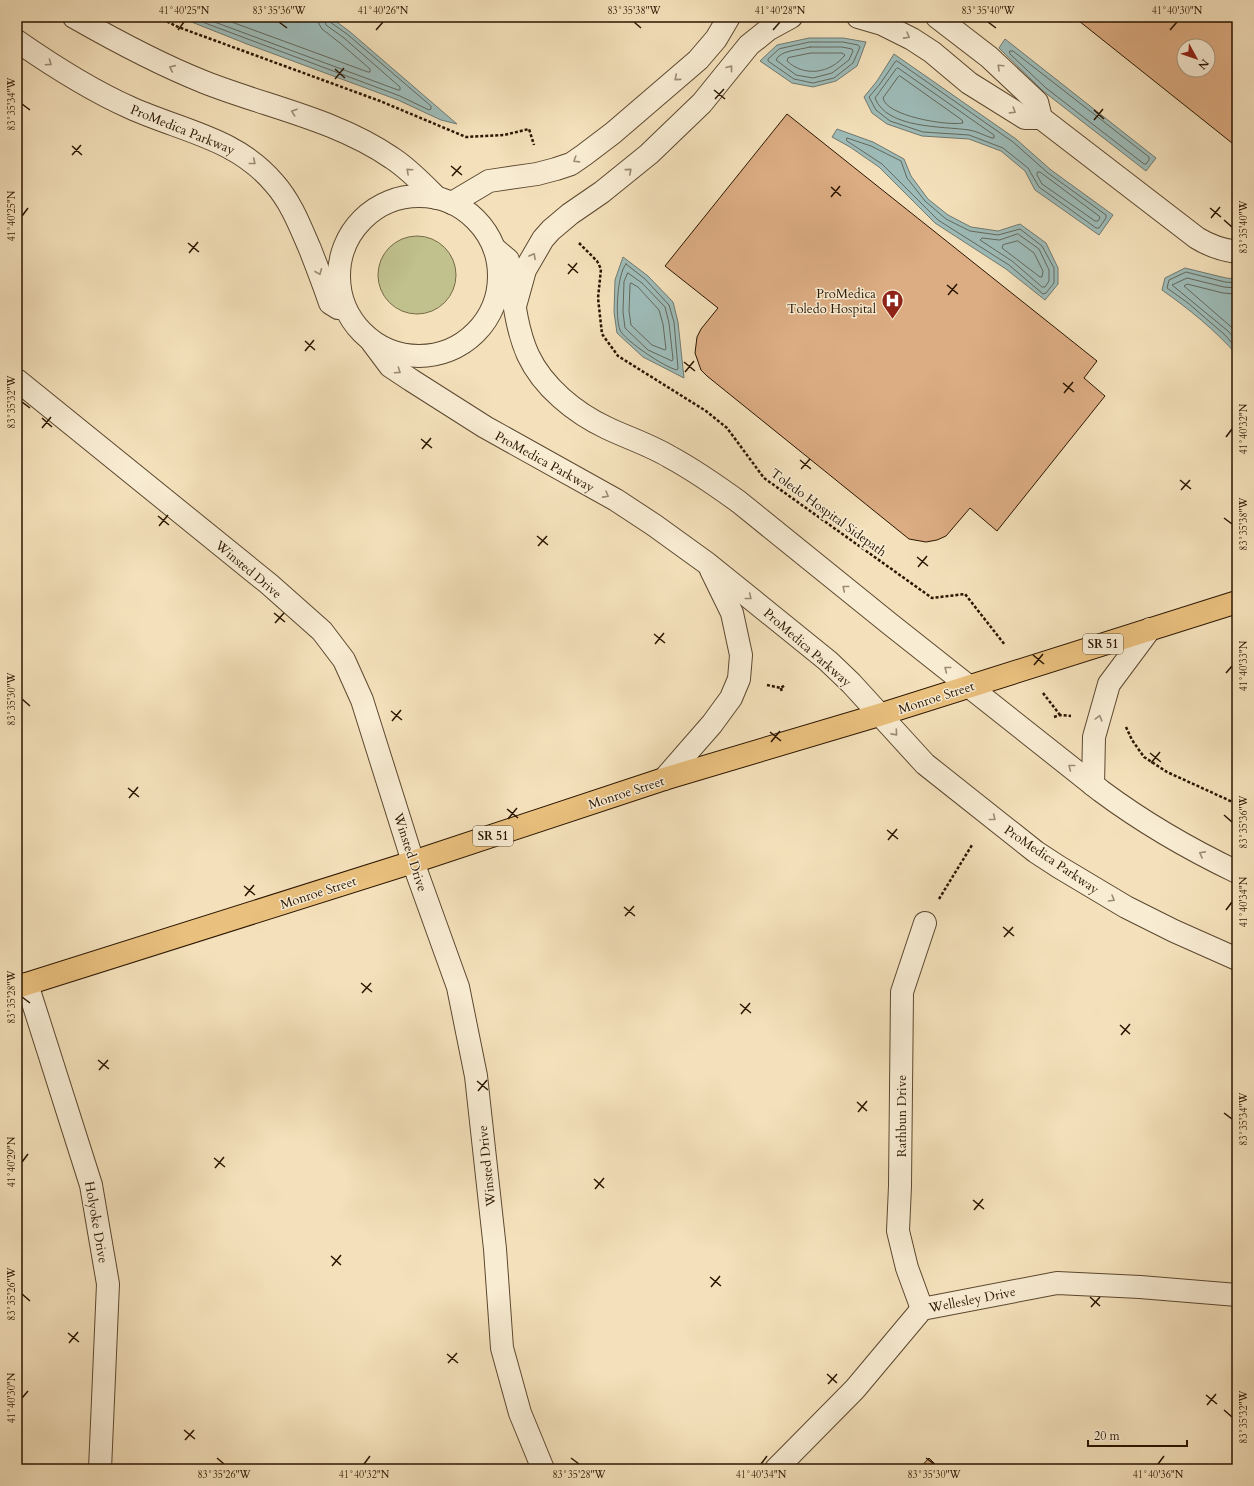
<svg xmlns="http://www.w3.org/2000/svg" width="1254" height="1486" viewBox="0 0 1254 1486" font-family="Cardo,serif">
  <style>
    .green { fill: #c0c18d; stroke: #756b46 }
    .water { fill: #9ebcb9; stroke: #70796f }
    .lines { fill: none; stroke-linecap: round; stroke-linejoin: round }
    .shore { stroke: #64685c; stroke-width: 1 }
    .building { fill: #dcac82; stroke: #2a1500; fill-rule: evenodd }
    .minor-casing { stroke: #5c482f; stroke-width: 24 }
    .tertiary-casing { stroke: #5c482f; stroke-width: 24 }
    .primary-casing { stroke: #2a1500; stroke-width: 24 }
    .path { stroke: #2a1500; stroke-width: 2.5; stroke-dasharray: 3 2; stroke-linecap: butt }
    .minor { stroke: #f8ecd3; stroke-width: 22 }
    .tertiary { stroke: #f8ecd3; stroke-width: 22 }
    .primary { stroke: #eac07e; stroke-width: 22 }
    .oneway { stroke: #9b8b74 }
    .ticks { fill: none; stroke: #2a1500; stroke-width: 1.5 }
    .labels { text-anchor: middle; stroke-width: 3; stroke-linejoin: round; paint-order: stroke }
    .shield { fill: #f8ecd3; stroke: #68563f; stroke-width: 1 }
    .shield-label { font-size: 12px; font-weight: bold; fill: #2a1500 }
    .street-label { font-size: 13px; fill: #2a1500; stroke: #f8ecd3 }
    .poi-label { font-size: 13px; fill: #2a1500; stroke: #f8ecd3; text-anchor: end }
    .neatline { fill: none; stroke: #2a1500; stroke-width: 1.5 }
    .ticks-label { font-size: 10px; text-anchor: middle; fill: #2a1500 }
  </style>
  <rect width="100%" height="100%" fill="#f4e1bb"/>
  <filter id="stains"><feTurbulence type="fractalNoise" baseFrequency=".005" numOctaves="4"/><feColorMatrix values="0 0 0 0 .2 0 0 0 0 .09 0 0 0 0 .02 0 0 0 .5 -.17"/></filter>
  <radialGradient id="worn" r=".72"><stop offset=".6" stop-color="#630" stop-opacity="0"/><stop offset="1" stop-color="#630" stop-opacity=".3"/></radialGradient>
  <circle class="green" cx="417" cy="275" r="39"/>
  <g class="water">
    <path d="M179,17H330L349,31L457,124L441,120L398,100L247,44Z"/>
    <path d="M809,38H843L866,42L857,66L836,81L813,87L792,83L760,61L777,45Z"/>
    <path d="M1005,39L1156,158L1146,171L1043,91L999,48Z"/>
    <path d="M894,54L1016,139L1051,170L1113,215L1099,235L1035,190L1025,171L1001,151L969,139L922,136L887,124L872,113L864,97L877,81Z"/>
    <path d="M837,129L873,142L904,159L911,176L928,199L948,215L971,227L998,231L1020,224L1046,243L1058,268V284L1045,300L1006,269L935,223L879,167L850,147L832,137Z"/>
    <path d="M623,257L648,276L673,302L678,322L684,378L643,357L617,333L614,312L615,280Z"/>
    <path d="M1185,268L1226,278L1237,279V355C1215,330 1189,309 1162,290L1165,278Z"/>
  </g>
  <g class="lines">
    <g class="shore">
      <path d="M189,17L400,96L429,110L431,109V106L347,34L330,22L329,17"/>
      <path d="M201,17L398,90H400V87L344,38L326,25L324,17"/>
      <path d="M218,17L368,72H370V69L340,43L322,29L319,24L318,17"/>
      <path d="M810,42H843L858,45L860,47L853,63L834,78L813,83L794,79L768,61V59L779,49Z"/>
      <path d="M810,47H842L852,49L853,51L849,60L832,73L813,78L796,75L776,60C780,50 800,50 810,47Z"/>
      <path d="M1010,51H1013L1149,157V160L1146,164H1144L1046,88L1010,54Z"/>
      <path d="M811,53H842L845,55C830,74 804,77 787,61L788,58Z"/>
      <path d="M897,61L1013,142L1048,173L1106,215V218L1099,228H1096L1039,187L1028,168L1003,148L969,135L923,132L890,121L876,110L869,97L880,84L895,62Z"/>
      <path d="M898,68L994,135V138H992C985,136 977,131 969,130C942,126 887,129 875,98L896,69Z"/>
      <path d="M900,76L962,120L963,123C947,126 886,116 883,98L898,77Z"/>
      <path d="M847,138L871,146L901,161L907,178L925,201L946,219L970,231L998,235L1020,229L1042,246L1054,268V283L1046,293L1043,294L1009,265L938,220L882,164L847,141Z"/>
      <path d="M1038,172H1040L1099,216L1100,218L1098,221H1095L1042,184L1037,175Z"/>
      <path d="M1018,234L1039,249L1049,270V281L1045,287H1042L1012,261L980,240L982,238L999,240Z"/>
      <path d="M1018,241L1034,253L1043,271L1042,277H1040L1002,248L1003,245Z"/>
      <path d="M626,264L645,279L669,305L674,322L678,368L677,370C666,368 625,341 620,330C615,317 617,274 626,264Z"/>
      <path d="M628,273L642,283L665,307L669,323L673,359L672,361L648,350L625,328L623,312L624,282Z"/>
      <path d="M631,283L638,287L659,310L663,324L666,349L665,350L652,345L631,325L629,311L630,285Z"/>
      <path d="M1237,283L1225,282L1186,272L1169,280L1167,288L1188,303L1225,335L1237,349"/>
      <path d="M1237,288L1224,287L1187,278L1172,285L1228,331L1237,341"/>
      <path d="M1237,294L1223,293L1187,284L1184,286L1237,332"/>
    </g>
  </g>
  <g class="building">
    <path d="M1074,17H1237V147ZM1184,46H1208V70H1184Z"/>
    <path d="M787,114L1097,361L1084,378L1105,396L997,531L970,508L946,536L937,540L926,542L909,539L707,376L701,370L695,353L697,337L701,329L718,308L665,266Z"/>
    <path d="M929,1458L940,1469H919Z"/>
  </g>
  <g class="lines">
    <defs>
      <g id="minor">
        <path d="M858,17L882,24L912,39L932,52L969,83L1025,118H1041"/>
        <path d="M937,17L989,57L1037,102L1041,118L1197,238C1210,246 1222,250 1237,252"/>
        <path d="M452,203L489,181L537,174L556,169L571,164L584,155L613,133L698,60L716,39L729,17"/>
        <path d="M515,306L525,270L543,239L551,230L570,214L602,192L649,154L702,103L749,45L769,29L791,17"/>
        <path d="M17,380L269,584L322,631L344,660L362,700L413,862L458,987L476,1076L495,1249L502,1348L520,1413L543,1469"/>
        <path d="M27,984L91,1185L108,1284L100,1469"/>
        <path d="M922,1309L907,1268L898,1231L900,1186L902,992L925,923"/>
        <path d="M776,1469L855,1389L922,1309L1057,1283L1140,1287L1237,1295"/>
      </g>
      <g id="tertiary">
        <path d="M74,17C116,41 159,64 204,82C267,107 335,119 392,158C409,169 423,184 437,198"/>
        <path d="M17,41C53,66 90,90 131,108C182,131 236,138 274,183C291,202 300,226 310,249C317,267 324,285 330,303L338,308"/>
        <circle cx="419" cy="276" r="80"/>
        <path d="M495,249L508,260C513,292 515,326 528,355C543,387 575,413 607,428C628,438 650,445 670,457C694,470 717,486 739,502L890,624L1101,791C1144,823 1189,849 1237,872"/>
        <path d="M372,342L390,366L411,380L485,427L616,500L654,525L708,564L828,661L851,683L925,764L1036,852L1059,867L1126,907L1174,931L1237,959"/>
        <path d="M664,779L712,724L731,698L739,679L741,655L732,613L711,570"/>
        <path d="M1093,785L1094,737L1109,684L1150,629"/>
      </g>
      <path id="primary" d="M17,987L413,862L664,779L879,715L1237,602"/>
    </defs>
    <use href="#minor" class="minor-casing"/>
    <use href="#tertiary" class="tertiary-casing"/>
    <use href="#primary" class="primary-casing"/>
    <g class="path">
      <path d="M158,17L178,27L380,101L466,137L504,135L529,129L534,145"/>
      <path d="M579,243L597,261L601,269L598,298L602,334L618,356L706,411L727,428L764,478L932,598L965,594L1005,645"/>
      <path d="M767,685L781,688L785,685"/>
      <path d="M781,688L782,693"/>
      <path d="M1043,693L1060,715"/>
      <path d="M1054,717L1060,715L1071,716"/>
      <path d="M1126,727L1132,740L1144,757L1167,772L1237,804"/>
      <path d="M939,899L972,845"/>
    </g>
    <use href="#minor" class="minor"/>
    <use href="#tertiary" class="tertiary"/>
    <use href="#primary" class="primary"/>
  </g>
  <defs><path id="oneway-chevron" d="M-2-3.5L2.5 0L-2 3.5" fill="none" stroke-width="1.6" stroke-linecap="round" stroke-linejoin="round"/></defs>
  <g class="oneway">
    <use href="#oneway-chevron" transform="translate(907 36) rotate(29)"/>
    <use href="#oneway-chevron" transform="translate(49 63) rotate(34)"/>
    <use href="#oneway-chevron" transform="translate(1000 67) rotate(-137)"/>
    <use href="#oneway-chevron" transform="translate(172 68) rotate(-156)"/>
    <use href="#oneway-chevron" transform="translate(730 68) rotate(-52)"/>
    <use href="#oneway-chevron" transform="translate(677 78) rotate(140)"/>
    <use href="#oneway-chevron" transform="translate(1013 111) rotate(32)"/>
    <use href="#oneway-chevron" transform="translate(294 112) rotate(-161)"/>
    <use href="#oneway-chevron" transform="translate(576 160) rotate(148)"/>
    <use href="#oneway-chevron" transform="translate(253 162) rotate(39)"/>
    <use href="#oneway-chevron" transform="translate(409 171) rotate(-138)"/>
    <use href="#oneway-chevron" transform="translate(629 171) rotate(-40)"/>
    <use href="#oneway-chevron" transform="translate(533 256) rotate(-61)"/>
    <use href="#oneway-chevron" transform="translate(319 272) rotate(68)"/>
    <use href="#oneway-chevron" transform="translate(398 371) rotate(34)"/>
    <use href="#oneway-chevron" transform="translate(606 495) rotate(29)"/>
    <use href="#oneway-chevron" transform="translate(845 588) rotate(-141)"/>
    <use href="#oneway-chevron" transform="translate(749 597) rotate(39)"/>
    <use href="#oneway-chevron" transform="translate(947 669) rotate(-142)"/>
    <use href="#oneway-chevron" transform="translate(1099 718) rotate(-75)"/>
    <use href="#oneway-chevron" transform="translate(895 733) rotate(48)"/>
    <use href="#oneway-chevron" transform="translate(1071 767) rotate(-142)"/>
    <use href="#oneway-chevron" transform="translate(993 818) rotate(38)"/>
    <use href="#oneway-chevron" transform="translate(1202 854) rotate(-152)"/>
    <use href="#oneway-chevron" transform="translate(1112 899) rotate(30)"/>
  </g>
  <path class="ticks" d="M279,22L287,28M634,22L641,28M988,22L996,28M178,30L184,22M376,30L383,22M773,30L780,22M1170,30L1177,22M335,69L345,78M335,79L344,68M714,90L725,99M715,99L724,89M22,104L30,110M1094,110L1104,119M1094,120L1103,109M72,146L82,155M72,155L81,145M451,166L462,175M452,176L461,166M831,187L841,196M831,197L840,186M1210,208L1221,217M22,216L28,208M1211,218L1220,207M1224,220L1232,227M188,243L199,252M189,253L198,242M568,264L578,273M568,274L577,263M947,285L958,294M948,295L957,284M305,341L315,350M305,351L314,340M684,362L695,371M685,372L694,361M1063,383L1074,392M1064,393L1073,382M22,402L30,408M42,418L52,427M42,428L51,417M1226,437L1232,429M421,439L432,448M422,449L431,438M800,460L811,469M801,469L810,459M1180,480L1191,489M1181,490L1190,480M158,516L169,525M1224,518L1232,524M159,526L168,515M537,536L548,545M538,546L547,536M917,557L928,566M918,567L927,556M274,613L285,622M275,623L284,613M654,634L665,643M655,644L664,633M1033,655L1044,664M1034,665L1043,654M1226,673L1232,666M22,699L30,706M391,711L402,720M392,721L401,710M770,732L781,741M771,742L780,731M1150,753L1161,762M1151,763L1160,752M128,788L139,797M129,798L138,787M507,809L518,818M1224,815L1232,822M508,819L517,808M887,830L898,839M888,840L897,829M244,886L255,895M245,896L254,885M624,907L635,916M1226,910L1232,902M625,916L634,906M1003,927L1014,936M1004,937L1013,927M361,983L372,992M362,993L371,983M22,997L30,1003M740,1004L751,1013M741,1014L750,1003M1120,1025L1130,1034M1121,1035L1130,1024M98,1060L109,1069M99,1070L108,1060M477,1081L488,1090M478,1091L487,1080M857,1102L867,1111M858,1112L867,1101M1224,1113L1232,1119M214,1158L225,1167M22,1162L28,1154M215,1168L224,1157M594,1179L604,1188M595,1189L604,1178M973,1200L984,1209M974,1210L983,1199M331,1256L341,1265M332,1266L341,1255M710,1277L721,1286M711,1287L720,1276M22,1294L30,1301M1090,1297L1100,1306M1091,1307L1100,1297M68,1333L79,1342M69,1343L78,1332M447,1354L458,1363M448,1363L457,1353M827,1374L837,1383M828,1384L837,1374M1206,1395L1217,1404M22,1398L28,1391M1207,1405L1216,1394M1224,1410L1232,1417M184,1430L195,1439M185,1440L194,1430M217,1458L224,1464M571,1458L579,1464M926,1458L934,1464M364,1464L370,1456M761,1464L767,1456M1158,1464L1164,1456"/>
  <defs>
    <symbol id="hospital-pin" viewBox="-11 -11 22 30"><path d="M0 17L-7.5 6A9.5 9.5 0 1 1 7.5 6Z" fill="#8f2418" stroke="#f8ecd3"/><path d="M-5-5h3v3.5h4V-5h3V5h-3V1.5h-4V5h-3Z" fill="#fff"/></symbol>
  </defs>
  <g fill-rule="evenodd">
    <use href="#hospital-pin" x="880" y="288" width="25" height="34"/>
  </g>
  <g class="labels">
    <g class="shield">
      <rect x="1083" y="634" width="40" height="20" rx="3"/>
      <rect x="473" y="826" width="40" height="20" rx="3"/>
    </g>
    <g class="shield-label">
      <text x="1103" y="648">SR 51</text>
      <text x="493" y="840">SR 51</text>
    </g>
    <g class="street-label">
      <text transform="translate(183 129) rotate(22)" y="5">ProMedica Parkway</text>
      <text transform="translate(545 461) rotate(29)" y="5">ProMedica Parkway</text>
      <text transform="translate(829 512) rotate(36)" y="5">Toledo Hospital Sidepath</text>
      <text transform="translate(249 569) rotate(40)" y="5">Winsted Drive</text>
      <text transform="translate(808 647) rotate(41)" y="5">ProMedica Parkway</text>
      <text transform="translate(936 697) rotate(-18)" y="5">Monroe Street</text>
      <text transform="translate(626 792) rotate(-18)" y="5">Monroe Street</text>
      <text transform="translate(411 852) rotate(72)" y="5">Winsted Drive</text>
      <text transform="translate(1052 859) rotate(34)" y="5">ProMedica Parkway</text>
      <text transform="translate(318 892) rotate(-18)" y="5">Monroe Street</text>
      <text transform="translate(901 1116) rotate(-90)" y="5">Rathbun Drive</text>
      <text transform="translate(486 1166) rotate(-96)" y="5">Winsted Drive</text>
      <text transform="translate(97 1222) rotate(80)" y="5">Holyoke Drive</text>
      <text transform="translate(972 1299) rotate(-11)" y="5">Wellesley Drive</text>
    </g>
    <g class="poi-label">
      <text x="876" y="298">ProMedica<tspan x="876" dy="15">Toledo Hospital</tspan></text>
    </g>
  </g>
  <rect width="1254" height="1486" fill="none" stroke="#f4e1bb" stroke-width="44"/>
  <g transform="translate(1196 58) rotate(130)"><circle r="19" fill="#f8ecd3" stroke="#a6967f"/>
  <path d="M0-3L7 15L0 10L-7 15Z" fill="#8f2418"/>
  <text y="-6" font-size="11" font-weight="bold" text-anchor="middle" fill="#2a1500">N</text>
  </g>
  <path d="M1088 1440v6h99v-6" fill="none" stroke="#2a1500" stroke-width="2"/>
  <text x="1094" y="1440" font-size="12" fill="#2a1500" stroke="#f8ecd3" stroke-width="3" paint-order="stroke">20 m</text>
  <rect x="22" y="22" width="1210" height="1442" class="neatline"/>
  <g class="ticks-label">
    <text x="184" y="14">41°40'25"N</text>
    <text x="279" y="14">83°35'36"W</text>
    <text x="383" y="14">41°40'26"N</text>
    <text x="634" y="14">83°35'38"W</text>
    <text x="780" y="14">41°40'28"N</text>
    <text x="988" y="14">83°35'40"W</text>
    <text x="1177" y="14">41°40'30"N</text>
    <text transform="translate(11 104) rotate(-90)" y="4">83°35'34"W</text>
    <text transform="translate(11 216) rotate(-90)" y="4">41°40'25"N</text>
    <text transform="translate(1243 227) rotate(-90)" y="4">83°35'40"W</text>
    <text transform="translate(11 402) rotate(-90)" y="4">83°35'32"W</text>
    <text transform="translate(1243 429) rotate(-90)" y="4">41°40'32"N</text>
    <text transform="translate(1243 524) rotate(-90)" y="4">83°35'38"W</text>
    <text transform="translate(1243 666) rotate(-90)" y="4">41°40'33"N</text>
    <text transform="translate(11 699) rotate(-90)" y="4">83°35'30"W</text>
    <text transform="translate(1243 822) rotate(-90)" y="4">83°35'36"W</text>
    <text transform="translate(1243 902) rotate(-90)" y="4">41°40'34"N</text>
    <text transform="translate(11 997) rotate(-90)" y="4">83°35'28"W</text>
    <text transform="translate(1243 1119) rotate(-90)" y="4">83°35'34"W</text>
    <text transform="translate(11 1162) rotate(-90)" y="4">41°40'29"N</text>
    <text transform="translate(11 1294) rotate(-90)" y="4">83°35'26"W</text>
    <text transform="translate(11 1398) rotate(-90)" y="4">41°40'30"N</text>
    <text transform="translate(1243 1417) rotate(-90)" y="4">83°35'32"W</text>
    <text x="224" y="1478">83°35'26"W</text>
    <text x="364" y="1478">41°40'32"N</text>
    <text x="579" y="1478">83°35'28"W</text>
    <text x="761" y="1478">41°40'34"N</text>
    <text x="934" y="1478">83°35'30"W</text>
    <text x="1158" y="1478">41°40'36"N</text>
  </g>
  <rect width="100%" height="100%" filter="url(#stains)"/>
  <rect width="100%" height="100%" fill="url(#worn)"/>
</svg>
